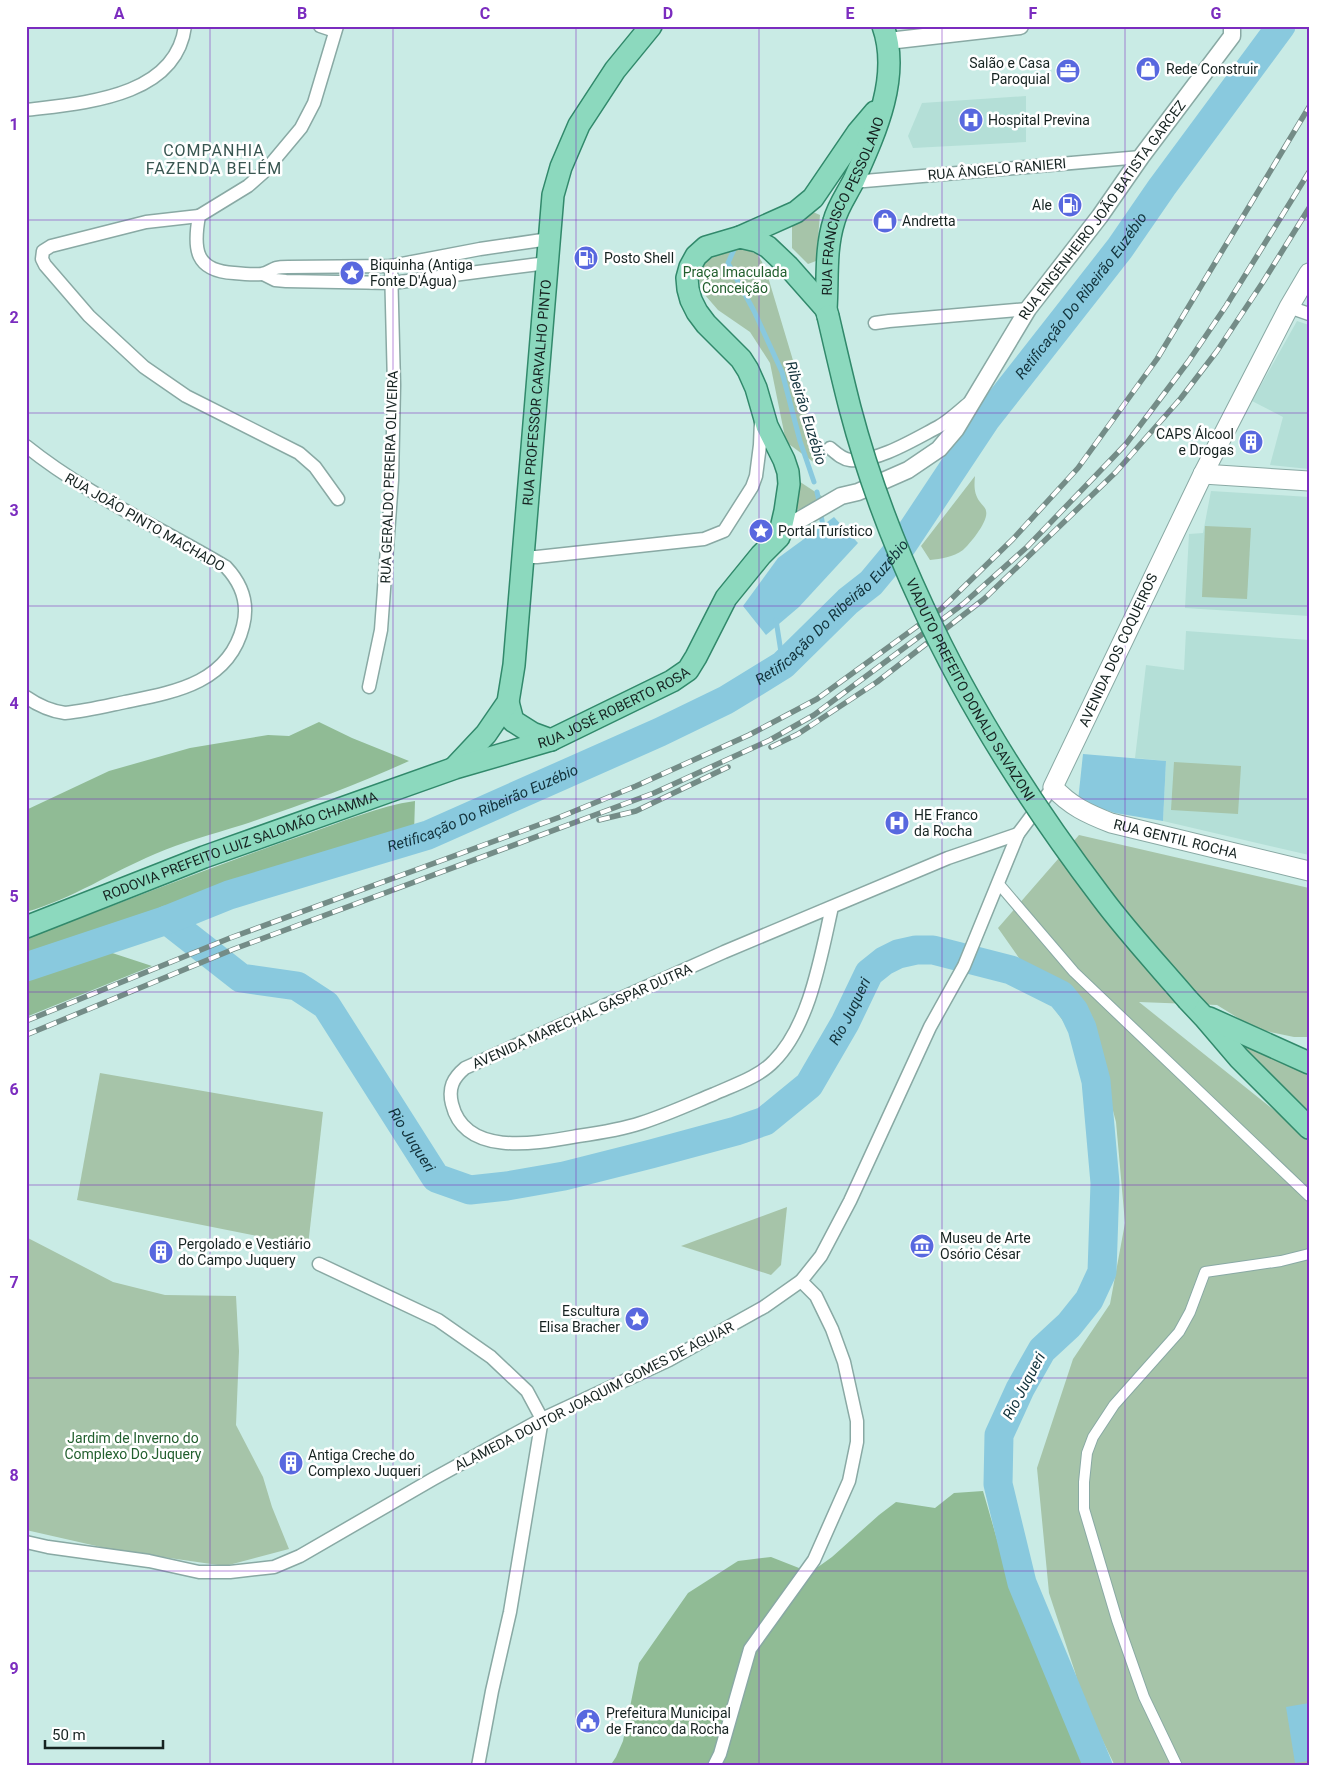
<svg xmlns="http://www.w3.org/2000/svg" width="1335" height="1792" viewBox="0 0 1335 1792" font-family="Roboto,sans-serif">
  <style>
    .built { fill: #b4dfd7 }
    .green { fill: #a6c4a9 }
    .forest { fill: #90bb95 }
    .water { fill: #89c9de }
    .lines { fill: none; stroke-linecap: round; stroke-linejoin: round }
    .stream { stroke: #89c9de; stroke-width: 5 }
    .river { stroke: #89c9de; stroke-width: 29 }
    .pedestrian-casing { stroke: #89a9a4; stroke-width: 12 }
    .minor-casing { stroke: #89a9a4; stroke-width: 15 }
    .tertiary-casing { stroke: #89a9a4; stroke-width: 19 }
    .secondary-casing { stroke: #89a9a4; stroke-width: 21 }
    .primary-casing { stroke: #31896b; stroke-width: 24 }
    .pedestrian { stroke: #fff; stroke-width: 10 }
    .minor { stroke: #fff; stroke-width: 12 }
    .tertiary { stroke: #fff; stroke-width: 16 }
    .secondary { stroke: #fff; stroke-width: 19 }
    .primary { stroke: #8cd9be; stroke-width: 21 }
    .rail-casing { stroke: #748c87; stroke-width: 5.5 }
    .rail { stroke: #fff; stroke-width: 4; stroke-dasharray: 11; stroke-linecap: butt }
    .primary-bridge-casing { stroke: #31896b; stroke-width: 24; stroke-linecap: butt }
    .primary-bridge { stroke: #8cd9be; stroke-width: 21 }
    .grid { fill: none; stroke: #7b2cbf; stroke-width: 1; stroke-opacity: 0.55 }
    .labels { text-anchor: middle; stroke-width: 5; stroke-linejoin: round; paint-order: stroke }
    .poi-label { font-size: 14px; fill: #162321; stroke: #fff; text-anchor: start }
    .street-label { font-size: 14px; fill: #162321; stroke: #fff }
    .park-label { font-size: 14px; fill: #225f2e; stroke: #fff }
    .water-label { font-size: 15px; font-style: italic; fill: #12323b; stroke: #fff }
    .quarter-label { font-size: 16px; letter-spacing: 1px; fill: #385651; stroke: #fff }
    .neatline { fill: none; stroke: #7b2cbf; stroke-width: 2 }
    .grid-label { font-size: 16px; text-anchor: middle; font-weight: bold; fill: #7b2cbf }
  </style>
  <rect width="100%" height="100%" fill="#c9ebe5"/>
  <g class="built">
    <path d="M1026,96V142L913,148L908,136L922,103Z"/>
    <path d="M1297,321L1309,325V469L1270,465L1283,417L1252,401Z"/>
    <path d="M1211,491L1309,497V616L1185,608L1189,534L1203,533Z"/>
    <path d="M1186,631L1309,640V855L1163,821L1166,761L1135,758L1146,665L1184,670Z"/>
  </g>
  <g class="green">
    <path d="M813,212L820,215L816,261L808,264L792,248V225Z"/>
    <path d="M740,247L757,254L762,262L768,277L795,367L816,447L824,464H816L786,442L770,363L750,332L718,310L705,295L699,280L704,262L712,255Z"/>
    <path d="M791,476L823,497L808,506L792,512Z"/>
    <path d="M975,476C974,486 974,494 980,502C982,505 986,508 986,511C989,521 970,544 963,550C953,557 941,559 930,560L921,546Z"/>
    <path d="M1205,526L1251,528L1247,599L1202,597Z"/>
    <path d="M1174,762L1241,766L1238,814L1171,810Z"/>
    <path d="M1079,835L1309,888V1037H1294L1256,1029L1217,1005L1139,1002L1309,1138V1766H1115L1082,1698L1075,1672L1049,1593L1037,1468L1073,1359L1110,1304L1125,1223L1116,1122L1105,1081L998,928Z"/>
    <path d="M1245,1045L1309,1073V1118L1243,1051Z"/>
    <path d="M100,1073L323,1112L308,1246L77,1200Z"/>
    <path d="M787,1207L781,1265L771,1275L681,1246Z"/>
    <path d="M26,1237L113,1282L165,1295L236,1296L239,1351L236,1425L263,1477L272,1507L289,1549L225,1566L114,1550L26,1530Z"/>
  </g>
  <g class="forest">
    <path d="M319,722L352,738L409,761C355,786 298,806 242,825C213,834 182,842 155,854C112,872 72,899 26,912V810L109,771L190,748L268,735L289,736Z"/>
    <path d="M415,801L414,833L226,890L160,917L98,938L100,949L152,966L26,1017V938C120,904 212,866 307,834C342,822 379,806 415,801Z"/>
    <path d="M983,1491L1003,1560L1092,1766H610L616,1757L623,1741L639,1663L688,1593L738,1561L771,1557L799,1568L818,1567L832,1557L879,1515L896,1502L935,1508L954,1493Z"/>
  </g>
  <g class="water">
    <path d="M834,517L858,543L799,607L766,635L743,606L778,558Z"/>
    <path d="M1083,754L1166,761L1163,821L1115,813L1078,801Z"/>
    <path d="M1309,1703V1761L1295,1763L1286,1707Z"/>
  </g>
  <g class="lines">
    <g class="stream">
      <path d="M736,245L728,263L754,311L782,372L800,441L814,482"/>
      <path d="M817,492L820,506"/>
      <path d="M820,510L824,531"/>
      <path d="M776,620L783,665"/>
    </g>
    <g class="river">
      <path id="s1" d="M167,920L241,978L297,986L326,1005L436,1178L470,1190L507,1186L564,1176L651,1154L736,1131L765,1121L809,1085L845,1023L869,973L884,961L898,954L916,950H933L1011,970L1061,995L1074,1011L1082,1028L1096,1081L1105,1183L1102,1272L1089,1300L1069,1325L1042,1350L1020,1389L999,1435L998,1484L1022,1583L1098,1766"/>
      <path id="s2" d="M26,967L167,920L229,895L428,835L660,732L726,700L783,665L848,601L871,583L901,547L986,419L1120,248L1162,187L1281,26"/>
    </g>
    <defs>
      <g id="pedestrian">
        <path d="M998,883L1074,972L1309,1196"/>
        <path d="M1177,1766L1144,1697L1117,1620L1084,1509V1482L1087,1453L1093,1437L1114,1405L1179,1332L1190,1312L1205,1272L1281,1261L1309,1254"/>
      </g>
      <g id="minor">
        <path d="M320,26L335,31"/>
        <path d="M337,26L314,103L301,128L265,171L248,186L199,216C193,249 195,271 234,273C243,274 253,275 262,274C267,273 271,270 276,268C280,267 284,267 288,267L391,266L480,249L549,239"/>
        <path d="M26,110C82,103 176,98 185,26"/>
        <path d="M853,182L1141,157"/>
        <path d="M199,216L146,222L51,246L43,251L42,259L45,265L89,316L144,367L186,396L299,453L315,467L338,499"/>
        <path d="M263,274L275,280L286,281L392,283L547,263"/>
        <path d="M1289,307L1309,314"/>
        <path d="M875,323L889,321L1028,309"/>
        <path d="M26,446C87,495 159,527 226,567C242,584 249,603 243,626C229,683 175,692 125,702C106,706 86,711 65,713C50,711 39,706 26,697"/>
        <path d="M830,448C836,453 842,459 850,460C876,463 915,439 938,427C949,421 959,411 969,403"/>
        <path d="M524,557H537L704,539L724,531L752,487L756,476L760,445L761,420"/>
        <path d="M369,687L381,630L392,480L394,385L391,266"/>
        <path d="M832,907C821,955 810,1025 774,1061C759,1077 734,1085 714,1094C690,1104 666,1115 641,1123C620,1130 599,1133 578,1136C538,1143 465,1158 452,1104C448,1088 453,1078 465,1068L724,952L948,858L1018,834"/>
        <path d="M319,1264L438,1320L491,1357L527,1391L542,1419L510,1612L492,1691L478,1766"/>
        <path d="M26,1542L48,1547L149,1561L199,1572H230L274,1567L300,1556L433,1479L542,1419L669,1360L764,1307L801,1281L821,1256L850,1201L930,1027L964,966L1018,834L1053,787"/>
        <path d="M714,1766L720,1754L750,1649L814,1560L849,1481L857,1442V1421L844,1362L832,1329L816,1296L801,1281"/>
      </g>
      <g id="tertiary">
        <path d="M888,41L1020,26"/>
        <path id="s3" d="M779,537L796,522L841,496L858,492L908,470L939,449L956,429L1028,309L1100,216L1141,157L1232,36V26"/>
      </g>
      <g id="secondary">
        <path id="s4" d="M1309,273L1289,307L1203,474L1053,787C1070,806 1088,814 1111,823L1309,871"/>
        <path d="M1203,474L1309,481"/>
      </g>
      <g id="primary">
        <path d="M740,237L796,212L813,198L858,132L875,112"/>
        <path id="s5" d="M828,316L826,309C828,280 825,249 834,221C838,206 847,194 854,180C875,133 901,77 883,26"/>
        <path d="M508,702L513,721L532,733L551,740"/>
        <path id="s6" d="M455,767L486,734L508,702L514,665L553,195L561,167L579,125L615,70L651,26"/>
        <path id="s7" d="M26,927L204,857L455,768L551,740L672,681L688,670L696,657L726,598L761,555L779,537L785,511L789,484L788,472L784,460L767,426L756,388L748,370L741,359L706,324L697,312L691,300L688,289L687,278L690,267L696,256L706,247L740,237L757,241L768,247L788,266L826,309"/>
        <path d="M1188,1000L1204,1017L1239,1058L1309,1128"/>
        <path d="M1209,1018L1309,1063"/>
      </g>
    </defs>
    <use href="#pedestrian" class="pedestrian-casing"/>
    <use href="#minor" class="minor-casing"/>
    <use href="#tertiary" class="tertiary-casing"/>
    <use href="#secondary" class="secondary-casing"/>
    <use href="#primary" class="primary-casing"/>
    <use href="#pedestrian" class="pedestrian"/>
    <use href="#minor" class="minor"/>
    <use href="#tertiary" class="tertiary"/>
    <use href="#secondary" class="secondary"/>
    <use href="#primary" class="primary"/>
    <defs>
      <g id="rail">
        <path d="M771,747L798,734L877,682L984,599L1116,472L1181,398L1217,351L1263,282L1309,208"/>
        <path d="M599,820L636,811L728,767"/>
        <path d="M26,1021L230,938L560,817L636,786L749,735L817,699L941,609L1013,539L1078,468L1157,359L1309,107"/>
        <path d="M26,1035L234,949L654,793L770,740L814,715L963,604L1027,547L1126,444L1188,362L1226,306L1309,172"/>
      </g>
    </defs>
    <use href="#rail" class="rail-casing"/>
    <use href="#rail" class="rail"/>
    <defs>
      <g id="primary-bridge">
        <path id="s8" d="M828,316C835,346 842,377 850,408C867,473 894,545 923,607C970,710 1033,807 1102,898C1128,933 1159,966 1188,1000"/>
      </g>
    </defs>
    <use href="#primary-bridge" class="primary-bridge-casing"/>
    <use href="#primary-bridge" class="primary-bridge"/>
  </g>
  <path class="grid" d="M210,26V1766M393,26V1766M576,26V1766M759,26V1766M942,26V1766M1125,26V1766M26,220H1309M26,413H1309M26,606H1309M26,799H1309M26,992H1309M26,1185H1309M26,1378H1309M26,1571H1309"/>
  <defs>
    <symbol id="shop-disc" viewBox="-11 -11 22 22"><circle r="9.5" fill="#5868df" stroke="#fff"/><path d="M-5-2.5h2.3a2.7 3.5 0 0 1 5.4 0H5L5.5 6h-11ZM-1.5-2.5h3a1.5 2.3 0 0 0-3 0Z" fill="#fff"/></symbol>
    <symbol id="office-disc" viewBox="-11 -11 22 22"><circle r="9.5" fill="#5868df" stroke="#fff"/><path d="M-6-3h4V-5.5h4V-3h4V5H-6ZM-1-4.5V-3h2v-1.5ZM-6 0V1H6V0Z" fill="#fff"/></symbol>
    <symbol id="hospital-disc" viewBox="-11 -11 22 22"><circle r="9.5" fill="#5868df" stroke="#fff"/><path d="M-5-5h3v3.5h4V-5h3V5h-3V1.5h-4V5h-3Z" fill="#fff"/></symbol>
    <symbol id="fuel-disc" viewBox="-11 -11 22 22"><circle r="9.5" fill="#5868df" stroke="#fff"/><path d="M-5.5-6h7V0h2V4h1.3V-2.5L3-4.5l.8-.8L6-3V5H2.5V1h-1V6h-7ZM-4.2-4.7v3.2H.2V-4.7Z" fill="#fff"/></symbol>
    <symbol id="sight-disc" viewBox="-11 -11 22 22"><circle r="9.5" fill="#5868df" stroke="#fff"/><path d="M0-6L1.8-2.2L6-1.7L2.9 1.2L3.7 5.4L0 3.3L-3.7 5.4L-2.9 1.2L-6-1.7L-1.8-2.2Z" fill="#fff"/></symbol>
    <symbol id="building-disc" viewBox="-11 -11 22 22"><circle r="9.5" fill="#5868df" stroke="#fff"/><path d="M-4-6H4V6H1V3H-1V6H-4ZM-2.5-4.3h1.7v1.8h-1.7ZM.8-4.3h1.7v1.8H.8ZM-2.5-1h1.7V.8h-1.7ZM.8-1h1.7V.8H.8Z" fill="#fff"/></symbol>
    <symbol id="museum-disc" viewBox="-11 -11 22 22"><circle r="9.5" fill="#5868df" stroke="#fff"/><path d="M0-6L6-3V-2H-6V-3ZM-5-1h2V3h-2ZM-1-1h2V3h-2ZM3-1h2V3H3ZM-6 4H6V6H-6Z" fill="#fff"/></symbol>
    <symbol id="civic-disc" viewBox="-11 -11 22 22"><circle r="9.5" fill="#5868df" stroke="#fff"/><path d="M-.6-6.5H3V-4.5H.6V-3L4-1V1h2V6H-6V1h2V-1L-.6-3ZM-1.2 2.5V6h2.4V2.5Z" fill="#fff"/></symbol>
  </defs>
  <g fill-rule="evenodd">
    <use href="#shop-disc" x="1134" y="55" width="28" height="28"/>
    <use href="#office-disc" x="1054" y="57" width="28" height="28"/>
    <use href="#hospital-disc" x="957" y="106" width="28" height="28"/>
    <use href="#fuel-disc" x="1056" y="191" width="28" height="28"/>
    <use href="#shop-disc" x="871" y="207" width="28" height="28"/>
    <use href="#fuel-disc" x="572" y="244" width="28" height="28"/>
    <use href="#sight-disc" x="338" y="259" width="28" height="28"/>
    <use href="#building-disc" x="1237" y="428" width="28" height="28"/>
    <use href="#sight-disc" x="747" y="517" width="28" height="28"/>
    <use href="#hospital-disc" x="883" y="809" width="28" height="28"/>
    <use href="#museum-disc" x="908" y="1232" width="28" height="28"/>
    <use href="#building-disc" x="147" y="1238" width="28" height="28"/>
    <use href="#sight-disc" x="623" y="1305" width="28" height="28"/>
    <use href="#building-disc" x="277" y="1449" width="28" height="28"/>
    <use href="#civic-disc" x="574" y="1707" width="28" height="28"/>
  </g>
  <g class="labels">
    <g class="poi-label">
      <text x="1050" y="68" text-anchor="end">Salão e Casa<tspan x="1050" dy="16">Paroquial</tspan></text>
      <text x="1166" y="74">Rede Construir</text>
      <text x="988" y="125">Hospital Previna</text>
      <text x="1052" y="210" text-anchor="end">Ale</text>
      <text x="902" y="226">Andretta</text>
      <text x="604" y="263">Posto Shell</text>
      <text x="370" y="270">Biquinha (Antiga<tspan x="370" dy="16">Fonte D'Água)</tspan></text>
      <text x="1234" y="439" text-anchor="end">CAPS Álcool<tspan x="1234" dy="16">e Drogas</tspan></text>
      <text x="778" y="536">Portal Turístico</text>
      <text x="914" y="820">HE Franco<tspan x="914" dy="16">da Rocha</tspan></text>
      <text x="940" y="1243">Museu de Arte<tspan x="940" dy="16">Osório César</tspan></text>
      <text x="178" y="1249">Pergolado e Vestiário<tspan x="178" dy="16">do Campo Juquery</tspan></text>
      <text x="620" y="1316" text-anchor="end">Escultura<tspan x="620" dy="16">Elisa Bracher</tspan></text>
      <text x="308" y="1460">Antiga Creche do<tspan x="308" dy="16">Complexo Juqueri</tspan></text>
      <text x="606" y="1718">Prefeitura Municipal<tspan x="606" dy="16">de Franco da Rocha</tspan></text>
    </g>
    <g class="street-label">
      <text transform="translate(997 169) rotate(-5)" y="5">RUA ÂNGELO RANIERI</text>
      <text dy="5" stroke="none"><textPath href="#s5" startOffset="115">RUA FRANCISCO PESSOLANO</textPath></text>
      <text dy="5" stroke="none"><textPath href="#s3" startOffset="474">RUA ENGENHEIRO JOÃO BATISTA GARCEZ</textPath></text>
      <text dy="5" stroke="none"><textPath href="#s6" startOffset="395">RUA PROFESSOR CARVALHO PINTO</textPath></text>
      <text transform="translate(389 477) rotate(-88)" y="5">RUA GERALDO PEREIRA OLIVEIRA</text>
      <text transform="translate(145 522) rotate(30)" y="5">RUA JOÃO PINTO MACHADO</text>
      <text transform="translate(1118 650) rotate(-65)" y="5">AVENIDA DOS COQUEIROS</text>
      <text dy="5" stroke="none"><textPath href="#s8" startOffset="402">VIADUTO PREFEITO DONALD SAVAZONI</textPath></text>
      <text dy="5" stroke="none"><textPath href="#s7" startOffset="628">RUA JOSÉ ROBERTO ROSA</textPath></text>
      <text dy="5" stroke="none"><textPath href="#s4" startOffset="710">RUA GENTIL ROCHA</textPath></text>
      <text dy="5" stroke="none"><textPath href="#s7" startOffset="229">RODOVIA PREFEITO LUIZ SALOMÃO CHAMMA</textPath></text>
      <text transform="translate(582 1016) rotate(-24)" y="5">AVENIDA MARECHAL GASPAR DUTRA</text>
      <text transform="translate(594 1396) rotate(-27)" y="5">ALAMEDA DOUTOR JOAQUIM GOMES DE AGUIAR</text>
    </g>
    <g class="park-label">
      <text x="735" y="277">Praça Imaculada<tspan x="735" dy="16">Conceição</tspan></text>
      <text x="133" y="1443">Jardim de Inverno do<tspan x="133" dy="16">Complexo Do Juquery</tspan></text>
    </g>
    <g class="water-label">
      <text dy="5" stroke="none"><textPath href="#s2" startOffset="1294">Retificação Do Ribeirão Euzébio</textPath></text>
      <text transform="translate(806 413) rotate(73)" y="5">Ribeirão Euzébio</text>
      <text dy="5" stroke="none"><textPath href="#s2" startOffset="889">Retificação Do Ribeirão Euzébio</textPath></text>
      <text dy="5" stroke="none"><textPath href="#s2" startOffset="484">Retificação Do Ribeirão Euzébio</textPath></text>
      <text dy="5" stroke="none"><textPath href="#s1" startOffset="871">Rio Juqueri</textPath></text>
      <text dy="5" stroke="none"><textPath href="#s1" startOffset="345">Rio Juqueri</textPath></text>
      <text transform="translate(1024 1386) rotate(-62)" y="5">Rio Juqueri</text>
    </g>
    <g class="quarter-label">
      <text x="214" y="156">COMPANHIA<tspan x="214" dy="18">FAZENDA BELÉM</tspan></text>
    </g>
  </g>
  <rect width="1335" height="1792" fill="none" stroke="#ffffff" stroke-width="55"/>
  <path d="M45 1740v8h118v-8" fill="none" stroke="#162321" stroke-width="2.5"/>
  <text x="52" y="1740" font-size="15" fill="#162321" stroke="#ffffff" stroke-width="4" paint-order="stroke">50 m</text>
  <rect x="28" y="28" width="1280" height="1736" class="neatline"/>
  <g class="grid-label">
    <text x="119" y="19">A</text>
    <text x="302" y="19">B</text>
    <text x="485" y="19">C</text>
    <text x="668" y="19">D</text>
    <text x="850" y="19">E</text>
    <text x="1033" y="19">F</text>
    <text x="1216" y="19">G</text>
    <text x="14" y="130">1</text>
    <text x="14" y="323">2</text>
    <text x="14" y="516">3</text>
    <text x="14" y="709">4</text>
    <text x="14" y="902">5</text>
    <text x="14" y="1095">6</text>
    <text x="14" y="1288">7</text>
    <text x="14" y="1481">8</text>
    <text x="14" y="1674">9</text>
  </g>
</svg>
